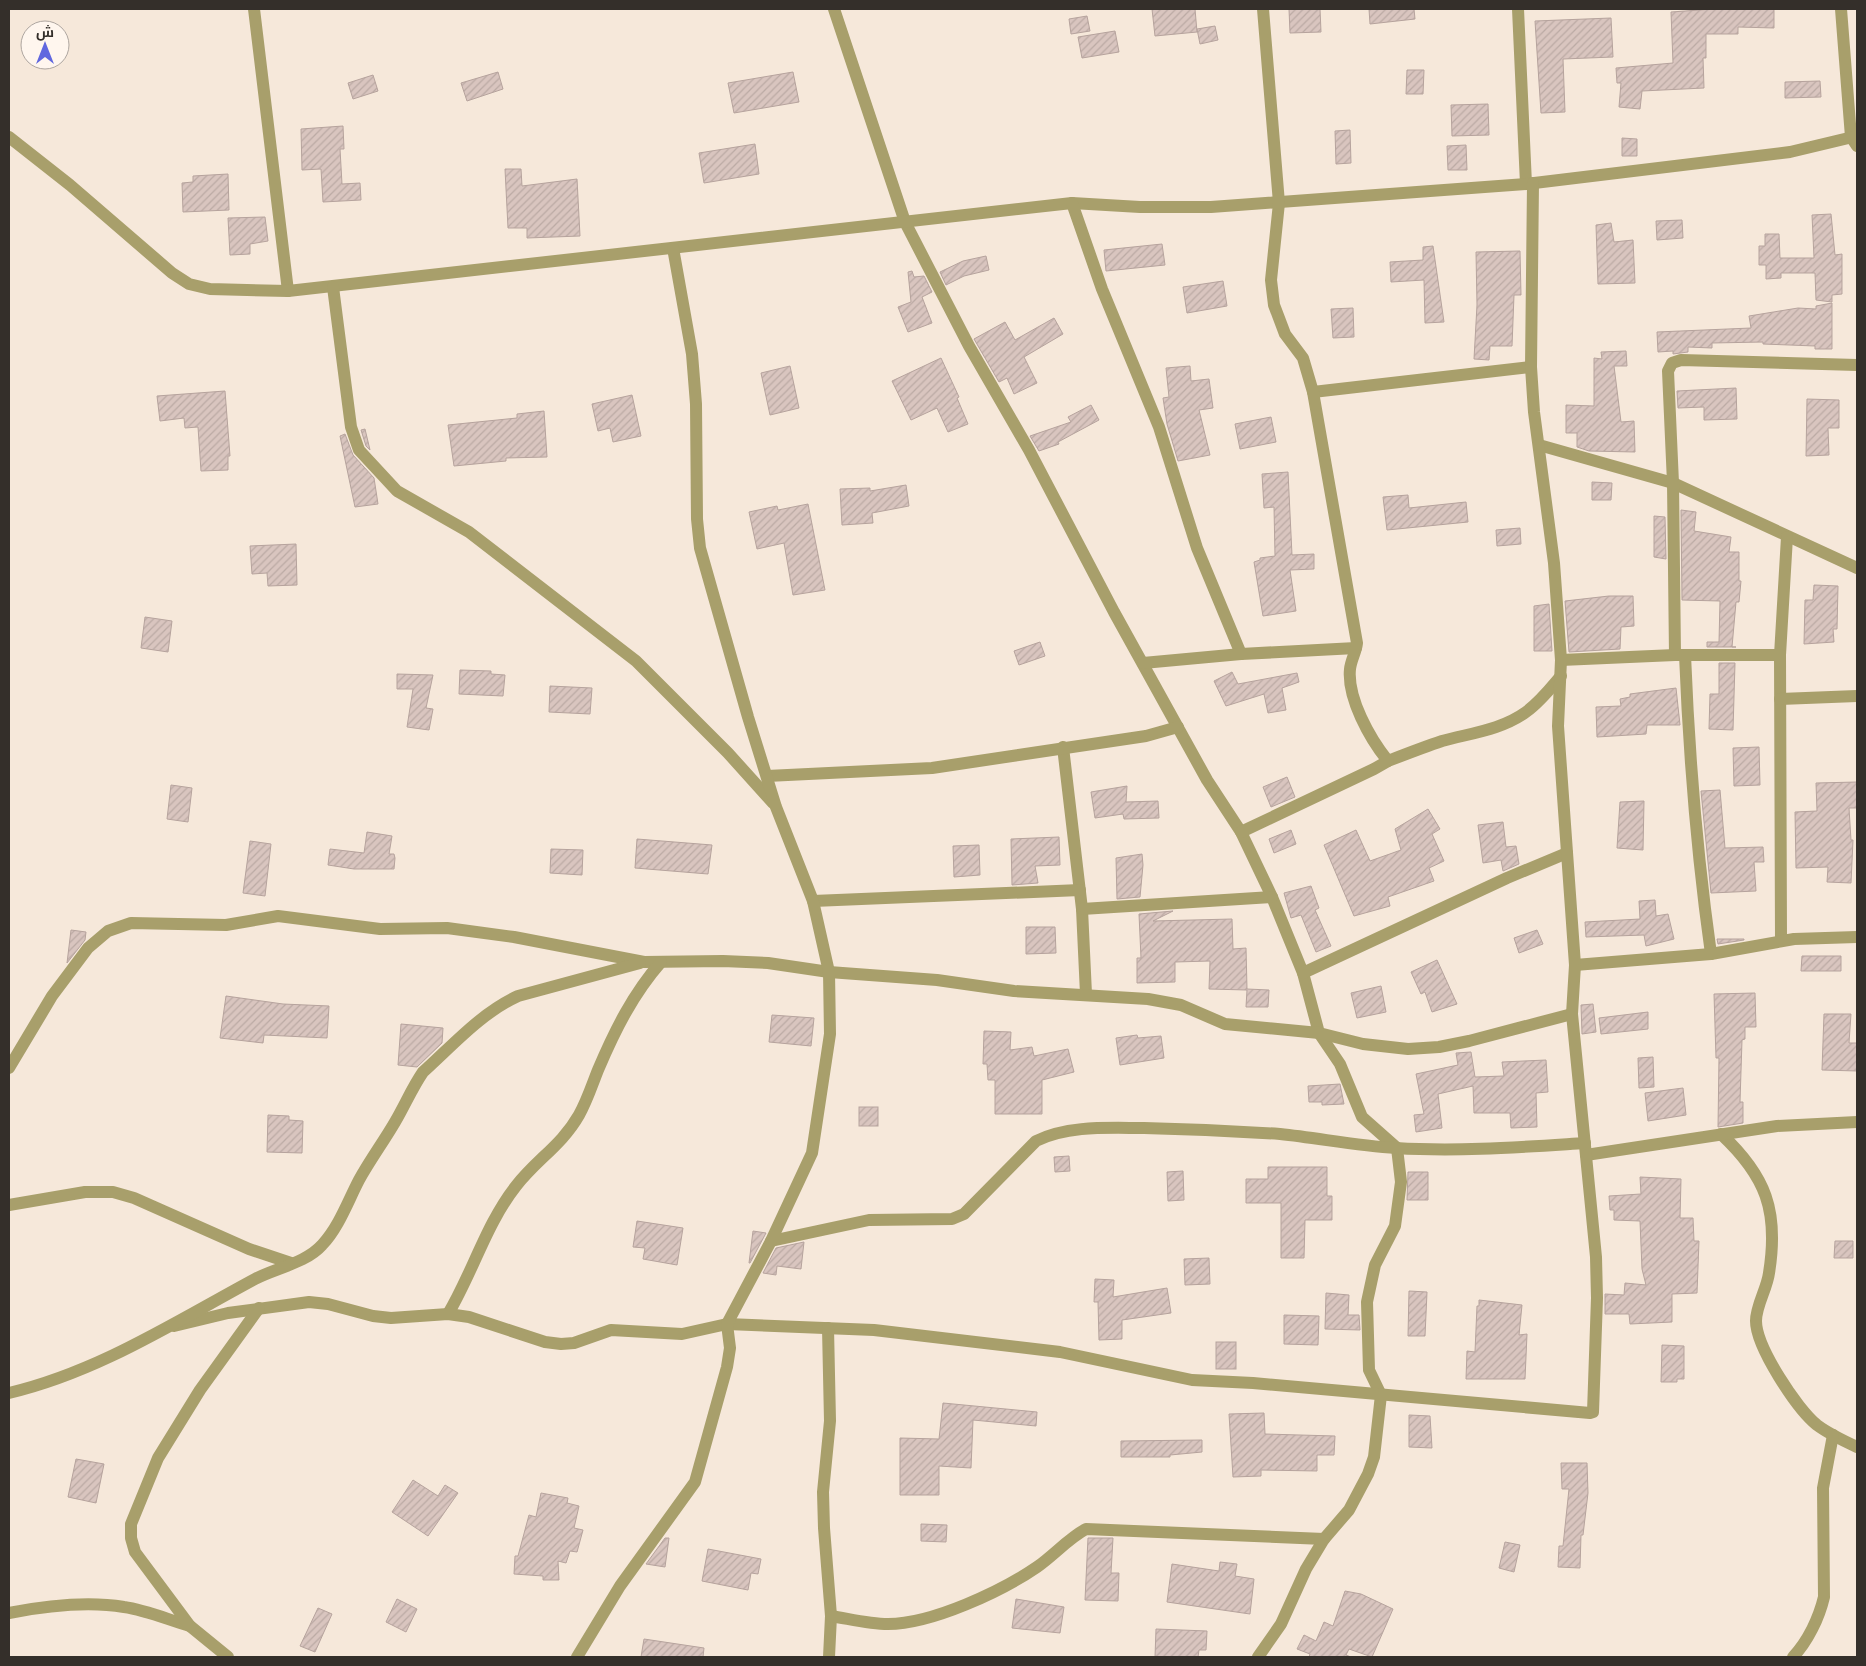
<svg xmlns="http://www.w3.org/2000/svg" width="1866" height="1666" viewBox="0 0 1866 1666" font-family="Manrope,Cairo,sans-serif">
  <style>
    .building { fill: url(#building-hatch); stroke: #b6a39d }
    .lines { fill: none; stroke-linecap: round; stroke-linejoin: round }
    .minor { stroke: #a89f6b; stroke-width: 12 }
  </style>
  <defs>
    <pattern id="building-hatch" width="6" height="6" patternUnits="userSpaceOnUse" patternTransform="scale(1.25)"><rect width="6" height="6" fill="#d9c5bf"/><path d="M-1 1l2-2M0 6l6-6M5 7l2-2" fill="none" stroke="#bbaaa4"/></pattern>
  </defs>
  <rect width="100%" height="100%" fill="#f6e8da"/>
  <g class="building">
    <path d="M1152,9H1195L1197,32L1155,36Z"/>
    <path d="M1289,9H1320L1321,32L1290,33Z"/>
    <path d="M1369,9H1414L1415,19L1370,24Z"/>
    <path d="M1713,9H1774V28L1738,27V34H1706V58H1703L1704,88L1642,91L1640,109L1619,107L1621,83H1617L1616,68L1673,63L1671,12Z"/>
    <path d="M1087,16L1090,31L1071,34L1069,19Z"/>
    <path d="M1611,18L1613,57L1563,59L1565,112L1541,113L1535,21Z"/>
    <path d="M1215,26L1218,40L1200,44L1197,29Z"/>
    <path d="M1115,31L1119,52L1082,58L1078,37Z"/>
    <path d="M1407,70H1424L1423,94H1406Z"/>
    <path d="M498,72L503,89L467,101L461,83Z"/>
    <path d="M793,72L799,102L734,113L728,83Z"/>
    <path d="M373,75L378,91L353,99L348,83Z"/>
    <path d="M1820,81L1821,97L1785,98V82Z"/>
    <path d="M1488,104L1489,135L1452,136L1451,105Z"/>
    <path d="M343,126L344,149H340L342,184L360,183L361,200L323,202L321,169L302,170L301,129Z"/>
    <path d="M1350,130L1351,163L1336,164L1335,131Z"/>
    <path d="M1622,138L1637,139V156H1622Z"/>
    <path d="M755,144L759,174L704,183L699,153Z"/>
    <path d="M1466,145L1467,170H1448L1447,146Z"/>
    <path d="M505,169H521L522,186L577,179L580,236L527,238V228H508Z"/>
    <path d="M228,174L229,210L183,212L182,183L193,182V176Z"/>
    <path d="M1831,214L1835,255L1842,254V294L1832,295V302L1816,300L1815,273H1781V278L1766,279V265H1759V246H1765V234H1779L1780,258H1814L1812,215Z"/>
    <path d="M265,217L268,241L250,244V254L230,255L228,218Z"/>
    <path d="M1682,220L1683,238L1657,240L1656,221Z"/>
    <path d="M1611,223L1614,242L1633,240L1635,283L1598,284L1596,225Z"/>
    <path d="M1162,244L1165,265L1106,271L1104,250Z"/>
    <path d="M1433,246L1444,322L1425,323L1424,280L1391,282L1390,262L1423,260V247Z"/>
    <path d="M1520,251L1521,295H1514L1512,346H1490L1489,360L1474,359L1477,305L1476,252Z"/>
    <path d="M986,256L989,270L964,276L946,285L940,272L963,261Z"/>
    <path d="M912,271L914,277L924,276L932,292L922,297L932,323L908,332L898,307L911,302L908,272Z"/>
    <path d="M1223,281L1227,306L1187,313L1183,287Z"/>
    <path d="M1832,303V349H1815V346L1763,344V342L1712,343V348L1688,347V352L1673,354V351L1658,352L1657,332L1751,328L1749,316L1798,308L1816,309V306Z"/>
    <path d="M1353,308L1354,337L1333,338L1331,309Z"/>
    <path d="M1054,318L1063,334L1024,357L1037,383L1014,394L1007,378L999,382L974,339L1005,322L1015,340Z"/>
    <path d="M1626,351L1627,366H1614L1621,422L1634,421L1635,452L1589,451L1577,447V433H1566V405L1594,406V358L1602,359L1601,352Z"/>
    <path d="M941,358L959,397L957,398L968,424L948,432L937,408L911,420L892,381Z"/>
    <path d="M790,366L799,408L770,415L761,373Z"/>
    <path d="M1190,366L1191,381L1209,379L1213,408L1199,410L1210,455L1178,461L1167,424L1163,398L1169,397L1166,368Z"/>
    <path d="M1736,388L1737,419L1704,420V407L1678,408L1677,391Z"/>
    <path d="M225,391L230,456H228V470L201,471L198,427L185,428L184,418L160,421L157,396Z"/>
    <path d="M632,395L641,436L613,442L610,428L598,431L592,404Z"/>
    <path d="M1807,399L1839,400V428H1828L1829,455L1806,456Z"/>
    <path d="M1091,405L1099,420L1058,442L1059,444L1039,451L1030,436L1071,422L1068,417Z"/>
    <path d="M544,411L547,457L506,458V461L454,466L448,425L517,418V414Z"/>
    <path d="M1271,417L1276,442L1240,449L1235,424Z"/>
    <path d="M365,429L370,450L366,446L361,430Z"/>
    <path d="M345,434L353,455L374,478L378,504L355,507L340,436Z"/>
    <path d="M1288,472L1292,555L1314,554V569L1290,570L1296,611L1263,616L1254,562L1260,560V558L1275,556L1274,507L1264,508L1262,474Z"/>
    <path d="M1592,482L1612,483L1611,500H1592Z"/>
    <path d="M906,485L909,506L872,513L873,523L842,525L840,489L870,488V491Z"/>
    <path d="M1408,495L1409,508L1466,502L1468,522L1387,530L1383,497Z"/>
    <path d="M808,504L825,590L793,595L784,543L757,549L749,512L777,506L778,510Z"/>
    <path d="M1681,510L1696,512L1694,531L1731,537L1729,552H1739V581H1741L1739,602H1736L1732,647H1736H1707V642H1719L1720,601L1682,600Z"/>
    <path d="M1654,516L1665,517L1666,559L1654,557Z"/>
    <path d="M1520,528L1521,544L1497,546L1496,530Z"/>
    <path d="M296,544L297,585L268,586L267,573L252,574L250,546Z"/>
    <path d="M1814,585L1838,586L1837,629H1833L1834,642L1804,644L1805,600H1813Z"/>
    <path d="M1609,596H1633L1634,626L1621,627L1620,649L1569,652L1565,601Z"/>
    <path d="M1549,604L1552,651H1534V606Z"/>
    <path d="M145,617L172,621L168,652L141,648Z"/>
    <path d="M1040,642L1045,656L1019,665L1014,651Z"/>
    <path d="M1719,663H1735L1733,730L1709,729L1710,694H1719Z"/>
    <path d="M460,670L491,671V674L505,675L503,696L459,694Z"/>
    <path d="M1232,672L1238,684L1297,673L1299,682L1282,688L1286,710L1268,713L1264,694L1226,706L1214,681Z"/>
    <path d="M397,674L433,675L426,708L433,709L429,730L407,727L413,689H397Z"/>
    <path d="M550,686L592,688L590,714L549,712Z"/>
    <path d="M1676,688L1680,725H1647L1646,734L1597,737L1596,707L1621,706L1620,699L1630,697V694Z"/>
    <path d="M1759,747L1760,785L1734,786L1733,748Z"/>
    <path d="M1287,777L1295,797L1271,807L1263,787Z"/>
    <path d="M1857,782V808H1849L1851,840H1853L1851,883L1827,882L1828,867L1796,868L1795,812L1817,811L1816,783Z"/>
    <path d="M171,785L192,788L188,822L167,819Z"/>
    <path d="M1127,786L1126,802L1158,801L1159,818L1124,819L1123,814L1095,818L1091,792Z"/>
    <path d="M1720,790L1725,848L1763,847L1764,862H1754L1756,891L1711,893L1701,791Z"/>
    <path d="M1644,801L1643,850L1617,848L1620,802Z"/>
    <path d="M1428,809L1440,829L1432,834L1444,861L1429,868L1434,881L1388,897L1390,906L1354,916L1324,845L1356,830L1370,861L1401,850L1395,829Z"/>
    <path d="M1503,822L1506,847L1516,846L1519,864L1503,871L1501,860L1483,863L1478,825Z"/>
    <path d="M1291,830L1296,844L1274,853L1269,839Z"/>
    <path d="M367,832L392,836L389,854H394L395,858L394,869H354L328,865L330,849L364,853Z"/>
    <path d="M1059,837L1060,865L1035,866L1038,883L1012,885L1011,839Z"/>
    <path d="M637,839L712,845L708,874L635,868Z"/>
    <path d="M250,841L271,844L265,896L243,893Z"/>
    <path d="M979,845L980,875L954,877L953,846Z"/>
    <path d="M551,849L583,850L582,875L550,873Z"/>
    <path d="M1142,854L1143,865L1140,897L1117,899L1116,858Z"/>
    <path d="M1311,886L1319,908L1315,910L1331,946L1316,952L1301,915L1291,918L1284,893Z"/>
    <path d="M1655,900L1656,916L1668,914L1674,939L1646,946L1644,935L1586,937L1585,922L1640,919L1639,901Z"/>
    <path d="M1173,911L1153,921L1232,919L1233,949L1246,948L1247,989L1269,990L1268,1007H1246L1247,990L1209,989L1210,961L1175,962V982L1137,983V958H1141L1139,914Z"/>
    <path d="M1026,927H1055L1056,953L1026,954Z"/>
    <path d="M71,930L86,932L85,940L67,963Z"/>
    <path d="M1537,930L1543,944L1519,953L1514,938Z"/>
    <path d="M1717,939H1744V940L1718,944Z"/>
    <path d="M1802,956H1841V971H1801Z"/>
    <path d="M1437,960L1457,1004L1432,1012L1425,992L1421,994L1411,972Z"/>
    <path d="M1381,986L1386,1012L1357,1018L1351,993Z"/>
    <path d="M1755,993L1756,1027H1745V1039L1742,1040L1740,1102H1743V1123L1718,1127L1719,1058H1716L1714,994Z"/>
    <path d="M226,996L283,1004L329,1006L327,1038L264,1035L263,1043L220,1038Z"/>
    <path d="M1593,1004L1596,1032L1582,1034L1581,1005Z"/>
    <path d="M1648,1012V1029L1601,1034L1599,1018Z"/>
    <path d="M1824,1014H1851L1849,1043H1857V1071L1822,1070Z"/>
    <path d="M772,1015L814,1018L811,1046L769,1042Z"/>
    <path d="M401,1024L443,1028L442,1043L417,1067L398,1065Z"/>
    <path d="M984,1031L1011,1032L1010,1050L1032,1047L1034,1056L1068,1049L1074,1072L1042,1080V1114H995V1080H988L987,1064H983Z"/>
    <path d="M1137,1035L1138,1038L1161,1036L1164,1058L1120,1065L1116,1038Z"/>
    <path d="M1471,1052L1475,1077L1504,1076L1502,1062L1546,1060L1548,1092L1536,1093L1537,1127L1511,1128L1510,1113H1474L1473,1086L1438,1094L1442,1128L1416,1132L1414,1115L1424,1114L1416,1074L1458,1065L1456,1053Z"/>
    <path d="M1653,1057L1654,1087L1639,1088L1638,1058Z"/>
    <path d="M1340,1084L1344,1104L1322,1105V1102H1309L1308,1086Z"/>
    <path d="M1683,1088L1686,1115L1648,1121L1645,1093Z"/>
    <rect x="859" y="1107" width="19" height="19"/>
    <path d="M268,1115L289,1116V1120L303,1121L302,1153L267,1152Z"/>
    <path d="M1069,1156L1070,1171L1055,1172L1054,1157Z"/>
    <path d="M1268,1167H1327V1196H1332V1220H1305L1304,1258H1281V1203H1246V1179H1268Z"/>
    <path d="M1183,1171L1184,1200L1168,1201L1167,1172Z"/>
    <path d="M1408,1172H1428V1200H1407Z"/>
    <path d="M1640,1177L1681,1179L1680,1218H1693L1694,1241H1699L1697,1293L1672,1294V1322L1630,1324L1629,1314H1605V1294L1624,1295L1625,1283L1646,1285L1642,1269L1640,1221L1614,1220V1210H1610L1609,1196L1641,1194Z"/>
    <path d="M637,1221L683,1228L677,1265L643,1259L645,1248L633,1247Z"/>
    <path d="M753,1231L766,1233L750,1263H749Z"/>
    <path d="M1835,1241H1853V1258H1834Z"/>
    <path d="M804,1242L801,1269L777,1266L776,1275L763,1273L776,1248Z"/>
    <path d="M1209,1258L1210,1284L1185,1285L1184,1259Z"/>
    <path d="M1095,1279L1114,1280L1113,1297L1167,1288L1171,1313L1122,1320V1339L1099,1340L1098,1302H1094Z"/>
    <path d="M1409,1291L1427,1292L1425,1336H1408Z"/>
    <path d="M1326,1293L1349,1295L1348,1315H1359L1360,1330L1325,1329Z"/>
    <path d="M1479,1300L1522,1305L1519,1335L1527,1334L1525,1379H1466L1467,1351L1475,1352L1477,1306H1479Z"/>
    <path d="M1284,1315L1319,1316L1318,1345L1284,1344Z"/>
    <rect x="1216" y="1342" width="20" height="27"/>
    <path d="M1662,1345L1684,1346V1379H1677V1382H1661Z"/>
    <path d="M943,1403L1037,1412L1036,1426L973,1420L971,1468L939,1466V1495H900V1438L939,1439Z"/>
    <path d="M1264,1413L1265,1434L1335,1436L1334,1455H1317V1471L1261,1470V1476L1233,1477L1229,1414Z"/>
    <path d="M1409,1415L1430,1416L1432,1448L1409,1447Z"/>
    <path d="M1202,1440V1452L1170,1455V1457H1121V1441Z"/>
    <path d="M76,1459L104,1464L96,1503L68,1497Z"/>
    <path d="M1561,1463H1587L1588,1493L1583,1535H1581L1580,1568L1558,1567L1559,1546H1563L1569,1489H1562Z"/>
    <path d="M413,1480L438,1496L445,1485L458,1493L428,1536L392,1512Z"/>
    <path d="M541,1493L568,1498L567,1503L579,1506L574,1528L583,1530L577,1552L570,1551L566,1563L558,1561L559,1580H543V1576L514,1574L515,1556H518L529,1515L536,1517Z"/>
    <path d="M921,1524L947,1525L946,1542L921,1541Z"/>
    <path d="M665,1538H669L665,1567L646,1564Z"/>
    <path d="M1088,1538H1113L1111,1573H1119L1118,1601L1085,1600Z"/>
    <path d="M1505,1542L1520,1545L1514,1572L1499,1568Z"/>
    <path d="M708,1549L761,1559L758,1574L751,1573L748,1590L702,1581Z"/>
    <path d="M1220,1562L1237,1564L1235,1576L1254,1579L1250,1614L1167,1602L1172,1564L1219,1571Z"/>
    <path d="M1345,1591L1361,1594L1393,1609L1372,1657L1349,1649L1346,1655L1351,1657H1309L1310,1654L1297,1649L1304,1635L1316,1641L1324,1622L1333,1626Z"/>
    <path d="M397,1599L417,1609L406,1632L386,1622Z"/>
    <path d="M1016,1599L1064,1607L1060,1633L1012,1628Z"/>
    <path d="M318,1608L332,1614L315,1652L300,1646Z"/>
    <path d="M1156,1629L1207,1631L1206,1650H1199L1198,1657H1155Z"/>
    <path d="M644,1639L704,1648L703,1657H641Z"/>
  </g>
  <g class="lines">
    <g class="minor">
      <path d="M254,9L288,291"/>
      <path d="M834,9L905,222L969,346L1029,450L1114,612L1207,780L1241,832L1272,897L1303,973L1319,1033L1340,1064L1362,1117L1397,1148L1401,1182L1395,1226L1375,1265L1367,1302L1369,1370L1381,1395L1374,1457L1368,1474L1349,1510L1324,1539L1306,1569L1281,1624L1258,1657"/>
      <path d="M1518,9L1526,184"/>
      <path d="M1841,9L1851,137L1857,146"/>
      <path d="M9,137L70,185L172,273L189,284L210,289L288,291L1072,203L1140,207H1211L1526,184L1790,152L1857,136"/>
      <path d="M1072,203L1102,289L1159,427L1197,548L1241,654"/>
      <path d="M333,287L351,427L359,450L397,491L469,532L636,661L728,753L773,803"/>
      <path d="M1313,392L1531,367"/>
      <path d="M1539,445L1673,483L1857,568"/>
      <path d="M1675,655L1673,483L1668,371L1672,363L1681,360L1857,365"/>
      <path d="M1685,655C1689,755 1697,855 1711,954"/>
      <path d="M1780,655L1787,537"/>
      <path d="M1561,660L1675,655H1780L1781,940"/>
      <path d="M1143,663L1241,654L1356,648"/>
      <path d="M1780,699L1857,696"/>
      <path d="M1063,747L1082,909L1086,994"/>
      <path d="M1388,761C1406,754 1424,747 1442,741C1471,733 1501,730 1526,712C1540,702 1550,689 1561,676"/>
      <path d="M767,776L932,768L1146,736L1178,727"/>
      <path d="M1241,832L1374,769L1388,761C1370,739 1347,698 1350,669C1351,660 1356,652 1357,643L1313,392L1303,358L1285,334L1274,305L1271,280L1279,203L1263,9"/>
      <path d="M813,901L1080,890"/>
      <path d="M1082,909L1272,897"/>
      <path d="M1575,965L1711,954L1794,939L1857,937"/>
      <path d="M1303,973L1507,878L1567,853"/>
      <path d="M9,1068L52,996L88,948L108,931L131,923L226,925L278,916L380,929L447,928L514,937L644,962L723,961L768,963L829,972L937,980L1014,991L1148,999L1181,1005L1225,1024L1319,1033L1363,1044L1408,1049L1439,1047L1469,1041L1572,1014"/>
      <path d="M1721,1134C1766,1176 1779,1211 1769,1273C1767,1289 1756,1305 1756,1321C1756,1347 1797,1409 1817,1425C1829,1434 1844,1441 1857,1447"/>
      <path d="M1586,1155L1777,1126L1857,1122"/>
      <path d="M9,1205L85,1192H113L134,1198L249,1249L291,1263"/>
      <path d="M771,1241L869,1220L952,1219L964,1214L1036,1141C1068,1125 1109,1128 1144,1128C1189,1129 1235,1131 1280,1134C1319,1138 1357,1146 1396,1148C1458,1152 1522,1147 1585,1143"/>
      <path d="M448,1314C473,1272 486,1224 516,1186C536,1160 562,1145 579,1115C587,1101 592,1085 598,1070C615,1030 633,994 661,962"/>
      <path d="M174,1326L228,1313L309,1302L328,1304L373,1316L391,1318L448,1314L469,1317L545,1342L561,1344L574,1343L611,1330L682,1334L727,1324L874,1330L1060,1352L1192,1380L1253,1383L1590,1413L1593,1412L1597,1298L1596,1257L1572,1014L1575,965L1558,726L1561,660L1554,563L1534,412L1531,367L1533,183"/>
      <path d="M828,1328L830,1421L823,1492L824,1528L831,1616L829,1657"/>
      <path d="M9,1393C98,1372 175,1322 255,1279C276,1268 306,1263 322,1245C339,1227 348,1201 359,1180C370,1160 384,1141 395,1122C405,1105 412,1088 423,1072C453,1045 481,1013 518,996L640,963"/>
      <path d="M9,1613C45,1606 87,1601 124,1607C146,1610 169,1620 190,1626"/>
      <path d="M831,1616C850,1619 869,1624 888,1624C932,1624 1002,1591 1037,1567C1054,1555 1069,1538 1086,1529L1324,1539"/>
      <path d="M228,1657L190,1626L135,1552L131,1538V1524L158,1458L200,1390L259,1308"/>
      <path d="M577,1657L620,1586L695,1482L727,1367L730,1348L727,1324L771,1241L812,1153L830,1034L829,972L813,901L776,807L748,717L700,548L697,519L696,404L692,354L673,248"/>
      <path d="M1793,1657C1808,1641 1819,1618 1824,1597L1823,1488L1833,1435"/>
    </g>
  </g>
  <rect width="1866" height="1666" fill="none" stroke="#342f2a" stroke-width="20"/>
  <g transform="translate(45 45)"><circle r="24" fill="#fff6ee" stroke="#aea6a0"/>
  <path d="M0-4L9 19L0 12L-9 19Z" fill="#6067df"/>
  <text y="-8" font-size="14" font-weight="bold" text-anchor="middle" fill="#342f2a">ش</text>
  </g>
</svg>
